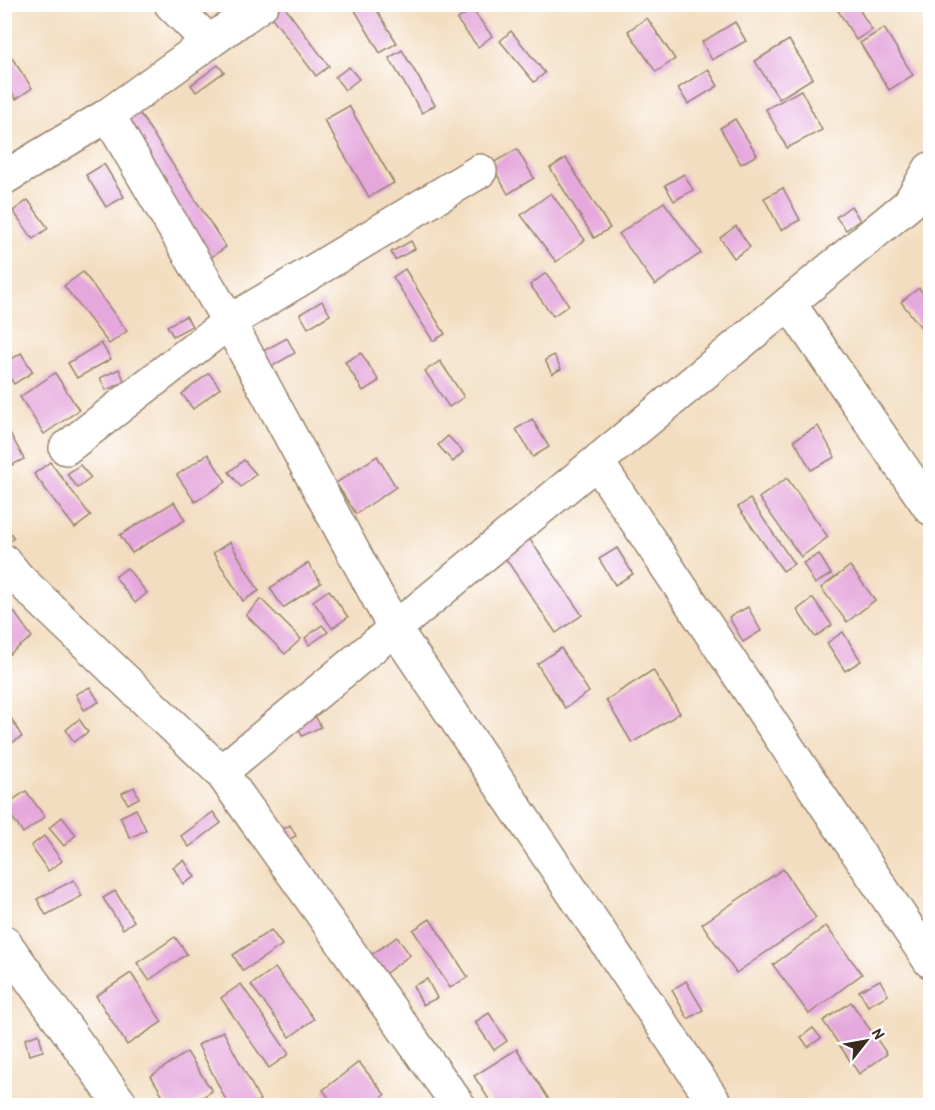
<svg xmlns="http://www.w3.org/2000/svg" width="935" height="1110" viewBox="0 0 935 1110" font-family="'Patrick Hand',sans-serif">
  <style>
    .building { fill: #e5a8dd }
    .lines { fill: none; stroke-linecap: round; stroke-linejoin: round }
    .street-casing { stroke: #97846f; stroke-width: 36 }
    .street { stroke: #fff; stroke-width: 33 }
  </style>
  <rect width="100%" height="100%" fill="#fff"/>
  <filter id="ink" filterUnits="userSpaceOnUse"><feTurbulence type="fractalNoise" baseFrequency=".0167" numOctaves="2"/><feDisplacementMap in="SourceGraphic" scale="12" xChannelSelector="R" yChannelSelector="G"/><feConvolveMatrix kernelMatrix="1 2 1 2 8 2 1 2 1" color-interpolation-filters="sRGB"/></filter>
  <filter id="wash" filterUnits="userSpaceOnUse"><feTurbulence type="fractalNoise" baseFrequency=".008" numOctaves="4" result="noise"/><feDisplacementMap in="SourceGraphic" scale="24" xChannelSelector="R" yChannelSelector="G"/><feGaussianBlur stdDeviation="1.35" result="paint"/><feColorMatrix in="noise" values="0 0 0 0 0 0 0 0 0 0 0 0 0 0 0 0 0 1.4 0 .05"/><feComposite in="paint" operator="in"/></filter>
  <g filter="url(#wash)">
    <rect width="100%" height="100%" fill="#f3ddc0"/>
    <g id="blocks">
      <g class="building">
        <path d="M357,4H373L397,43L380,53L353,7Z"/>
        <path d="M834,4H856L872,30L856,40Z"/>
        <path d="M920,4H930V21Z"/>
        <path d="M283,5L329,66L316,76L270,15Z"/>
        <path d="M472,9L492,36L478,47L457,20Z"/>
        <path d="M647,18L675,59L656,72L628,31Z"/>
        <path d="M735,22L746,41L712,60L702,42Z"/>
        <path d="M884,28L913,75L889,90L860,43Z"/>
        <path d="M511,31L545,73L534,82L500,41Z"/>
        <path d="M789,40L813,78L779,99L755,61Z"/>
        <path d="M4,46L32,88L16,99L4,81Z"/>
        <path d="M402,50L435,105L422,113L389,58Z"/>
        <path d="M218,65L224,72L196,92L191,85Z"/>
        <path d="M349,67L359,79L345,90L335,77Z"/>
        <path d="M708,69L718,86L688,104L678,88Z"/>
        <path d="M801,90L822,130L787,148L766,109Z"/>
        <path d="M135,106L226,247L207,260L117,119Z"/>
        <path d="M349,106L394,183L369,197L324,120Z"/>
        <path d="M735,119L757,155L741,164L720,128Z"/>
        <path d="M517,149L534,178L508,194L491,164Z"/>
        <path d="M566,158L610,228L594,238L550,168Z"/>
        <path d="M104,164L124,197L106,207L86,175Z"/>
        <path d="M684,174L693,190L674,201L665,185Z"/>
        <path d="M783,188L800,220L781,230L764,198Z"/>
        <path d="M551,193L585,240L556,262L521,215Z"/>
        <path d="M28,200L48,228L33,239L13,211Z"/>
        <path d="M664,202L701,253L655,285L619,234Z"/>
        <path d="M851,206L860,220L846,230L836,217Z"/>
        <path d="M736,226L750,247L734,258L720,238Z"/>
        <path d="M411,241L415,249L395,260L391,252Z"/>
        <path d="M405,269L445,334L433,341L393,277Z"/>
        <path d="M83,272L127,331L109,344L64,286Z"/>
        <path d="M546,273L569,305L553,316L530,285Z"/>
        <path d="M919,288L930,303V339L901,302Z"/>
        <path d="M322,301L330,315L308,328L300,314Z"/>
        <path d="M186,316L192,326L173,336L167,326Z"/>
        <path d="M287,338L295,353L262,372L254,356Z"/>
        <path d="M101,343L111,359L77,378L68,363Z"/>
        <path d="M21,353L33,372L14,384L4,369V364Z"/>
        <path d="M361,353L379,381L363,391L345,362Z"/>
        <path d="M554,355L561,369L552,374L545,360Z"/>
        <path d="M440,361L464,397L449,407L425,371Z"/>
        <path d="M119,369L125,382L106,390L100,378Z"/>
        <path d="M55,373L79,410L44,434L20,397Z"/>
        <path d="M209,373L220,388L193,409L182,394Z"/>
        <path d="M532,419L549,447L533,457L516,429Z"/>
        <path d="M4,422L24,459L4,469Z"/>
        <path d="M818,426L835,457L811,470L794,440Z"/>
        <path d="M448,436L463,452L453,462L438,445Z"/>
        <path d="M208,454L226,482L195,502L177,475Z"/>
        <path d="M377,456L396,487L356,514L336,483Z"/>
        <path d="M244,460L256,474L241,487L229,472Z"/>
        <path d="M50,462L91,516L75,528L34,474Z"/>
        <path d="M80,465L91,478L78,488L67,474Z"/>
        <path d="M787,478L828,537L801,557L759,498Z"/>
        <path d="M750,499L794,564L783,571L738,507Z"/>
        <path d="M174,502L185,520L132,553L120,535Z"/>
        <path d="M7,528L14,538L4,545V530Z"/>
        <path d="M522,528L582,615L556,633L497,546Z"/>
        <path d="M230,542L259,591L243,601L213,553Z"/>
        <path d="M617,548L633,574L615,585L599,559Z"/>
        <path d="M819,554L831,574L815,584L803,563Z"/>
        <path d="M308,563L321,583L283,608L270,588Z"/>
        <path d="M850,566L875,600L847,622L821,588Z"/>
        <path d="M127,568L147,593L135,603L115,577Z"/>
        <path d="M329,590L348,617L332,628L313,601Z"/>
        <path d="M813,598L832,625L815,637L797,610Z"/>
        <path d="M261,599L301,639L285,654L246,615Z"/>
        <path d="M748,607L761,631L743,642L729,617Z"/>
        <path d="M12,609L32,637L4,658V614Z"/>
        <path d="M322,625L328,632L309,645L305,638Z"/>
        <path d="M843,632L861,661L845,671L827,643Z"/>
        <path d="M561,648L589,692L565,708L537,664Z"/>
        <path d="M653,670L680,713L632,743L606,700Z"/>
        <path d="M90,687L99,702L84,710L76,694Z"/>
        <path d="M4,706L22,737L4,747Z"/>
        <path d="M312,710L321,727L302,736L294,719Z"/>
        <path d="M79,719L88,732L74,742L66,730Z"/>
        <path d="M134,787L139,798L128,804L122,793Z"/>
        <path d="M26,791L45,817L23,833L4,806Z"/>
        <path d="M136,809L146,830L130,838L120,817Z"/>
        <path d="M213,812L221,823L189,847L181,836Z"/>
        <path d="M62,817L76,835L64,846L49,828Z"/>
        <path d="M290,825L296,836L284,842L279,832Z"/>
        <path d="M44,836L62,861L48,871L31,846Z"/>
        <path d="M184,860L195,877L183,884L173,867Z"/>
        <path d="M783,869L816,918L736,973L702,924Z"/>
        <path d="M74,880L82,896L46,915L37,899Z"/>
        <path d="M115,891L134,921L123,929L103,898Z"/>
        <path d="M430,919L468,977L450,988L413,930Z"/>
        <path d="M826,926L862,974L809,1014L773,965Z"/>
        <path d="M271,930L282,945L243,971L233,955Z"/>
        <path d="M175,937L187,954L149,980L137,963Z"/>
        <path d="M397,937L410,955L378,979L365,959Z"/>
        <path d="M275,968L314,1019L290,1037L251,985Z"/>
        <path d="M131,973L162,1022L127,1045L96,996Z"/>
        <path d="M427,979L437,998L423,1005L413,986Z"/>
        <path d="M880,980L888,995L868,1006L859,991Z"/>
        <path d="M686,981L703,1010L688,1019L672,990Z"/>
        <path d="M241,984L289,1054L269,1068L221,998Z"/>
        <path d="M851,1002L887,1054L859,1074L823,1021Z"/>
        <path d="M489,1013L507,1041L494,1050L475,1022Z"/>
        <path d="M813,1028L821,1038L808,1047L801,1037Z"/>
        <path d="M223,1031L260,1100L250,1106H229L198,1045Z"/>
        <path d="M39,1034L43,1051L29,1055L25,1039Z"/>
        <path d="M517,1049L553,1106H493L474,1076Z"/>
        <path d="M187,1052L212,1091L189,1106H169L151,1076Z"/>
        <path d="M359,1062L385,1095L372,1106H335L323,1090Z"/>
      </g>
    </g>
  </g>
  <g filter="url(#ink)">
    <use href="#blocks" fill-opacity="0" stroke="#97846f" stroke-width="1.5"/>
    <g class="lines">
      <defs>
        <g id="street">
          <path d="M171,4L209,42"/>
          <path d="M108,115L229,322L395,629L717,1106"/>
          <path d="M4,178L108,115L262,4"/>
          <path d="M789,303L930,508"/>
          <path d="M66,448L229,322L480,171"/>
          <path d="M597,462L930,961"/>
          <path d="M4,561L19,579L221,772L459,1106"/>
          <path d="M221,772L909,204L930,169"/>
          <path d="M4,942L122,1106"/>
        </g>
      </defs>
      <use href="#street" class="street-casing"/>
      <use href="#street" class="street"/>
    </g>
  </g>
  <rect width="935" height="1110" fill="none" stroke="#fff" stroke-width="24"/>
  <g transform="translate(866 1041) rotate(59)" stroke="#ffffff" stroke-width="4.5" paint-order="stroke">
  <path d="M0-4.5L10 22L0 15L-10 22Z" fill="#3b2a1e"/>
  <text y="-9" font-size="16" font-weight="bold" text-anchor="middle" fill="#3b2a1e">N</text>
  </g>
</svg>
